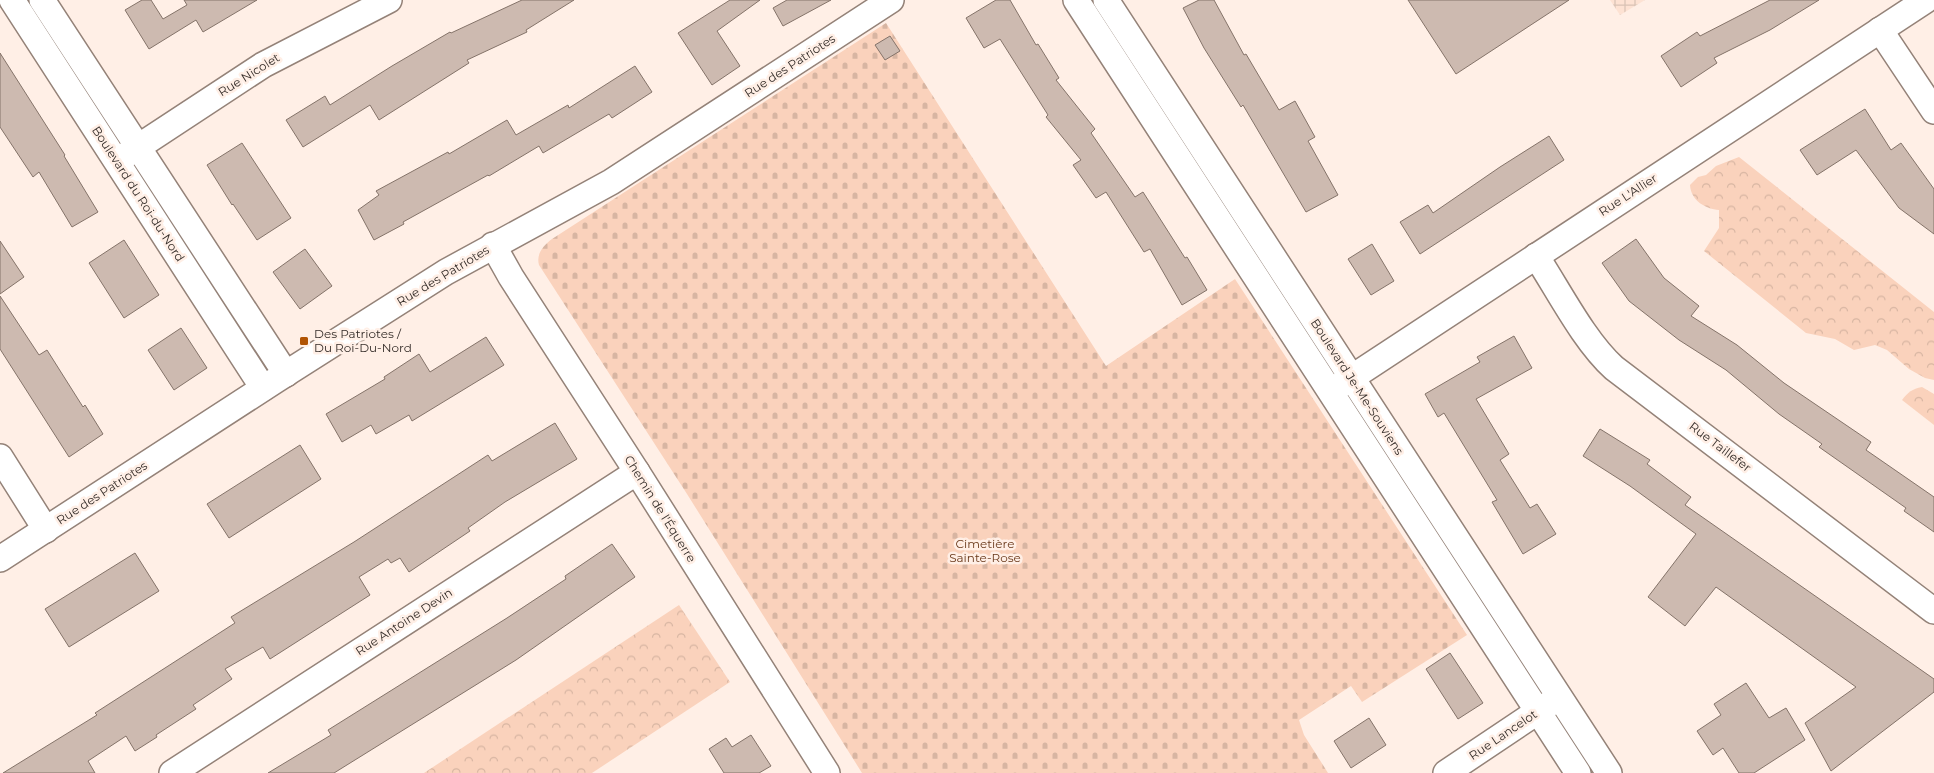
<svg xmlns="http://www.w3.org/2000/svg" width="1934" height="773" viewBox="0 0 1934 773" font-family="Montserrat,sans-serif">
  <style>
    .industrial { fill: url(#industrial-grid) }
    .forest { fill: url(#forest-crowns) }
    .cemetery { fill: url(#cemetery-stones) }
    .building { fill: #cdbab0; stroke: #847369 }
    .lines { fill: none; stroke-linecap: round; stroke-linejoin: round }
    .minor-casing { stroke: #948278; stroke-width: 28 }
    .minor { stroke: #fff; stroke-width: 25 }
    .poi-dot { fill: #b15302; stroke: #ffefe6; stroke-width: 2 }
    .labels { text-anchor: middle; stroke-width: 5; stroke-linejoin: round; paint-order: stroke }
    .street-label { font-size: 12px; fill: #352d29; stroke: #ffefe6 }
    .poi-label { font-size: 12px; fill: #352d29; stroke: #ffefe6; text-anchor: start }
    .park-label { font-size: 12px; fill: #6a391a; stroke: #ffefe6 }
  </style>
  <defs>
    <pattern id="industrial-grid" width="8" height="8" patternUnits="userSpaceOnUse" patternTransform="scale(1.25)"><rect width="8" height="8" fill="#fde2d3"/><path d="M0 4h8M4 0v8" fill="none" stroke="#d9c2b5"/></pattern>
    <pattern id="forest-crowns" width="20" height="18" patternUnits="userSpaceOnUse" patternTransform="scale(1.25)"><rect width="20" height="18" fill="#fad2bc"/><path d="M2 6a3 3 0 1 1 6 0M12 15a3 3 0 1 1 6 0" fill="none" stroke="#d7b5a2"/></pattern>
    <pattern id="cemetery-stones" width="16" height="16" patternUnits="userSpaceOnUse" patternTransform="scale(1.25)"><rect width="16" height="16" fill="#fad2bc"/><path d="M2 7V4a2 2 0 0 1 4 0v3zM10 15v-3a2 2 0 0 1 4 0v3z" fill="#d7b5a2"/></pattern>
  </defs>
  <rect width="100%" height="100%" fill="#ffefe6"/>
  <path class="industrial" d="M1610,0H1645L1620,15Z"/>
  <g class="forest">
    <path d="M1739,157L1934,312V380L1925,378L1909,369L1887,350L1875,345L1854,350L1835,339L1806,333L1704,251L1719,228V210C1706,209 1691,201 1690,185L1698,177L1706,175L1716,166Z"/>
    <path d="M1922,387L1934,394V425L1902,400C1908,392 1912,389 1922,387Z"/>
    <path d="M679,605L730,682L592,773H424Z"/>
  </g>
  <path class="cemetery" d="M886,23L1106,366L1235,279L1467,635L1362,702L1351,686L1299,720L1304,735L1328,773H862L687,494L539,265C536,254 543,246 552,239Z"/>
  <g class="building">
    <path d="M142,0H151L163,19L187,5L184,0H257L203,32L196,20L149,49L125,10Z"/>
    <path d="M522,0H574L526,30L527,32L467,60L469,63L379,120L370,105L303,147L286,120L325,96L330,105L392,66L450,32L451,33Z"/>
    <path d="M730,0H760L717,31L740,66L712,85L678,33Z"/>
    <path d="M787,0H831L783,26L773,8Z"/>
    <path d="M996,0H1010L1036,45L1038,44L1059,78L1056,80L1095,129L1091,133L1135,197L1143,192L1185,258L1187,257L1207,290L1182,305L1150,249L1144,252L1106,192L1096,198L1073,165L1081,160L1046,117L1048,115L1000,39L984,48L966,18Z"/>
    <path d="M1199,0H1214L1244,55L1246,54L1279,110L1295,101L1315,137L1308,141L1338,195L1306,212L1243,105L1241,107L1204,48L1183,8Z"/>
    <path d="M1408,0H1569L1456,74Z"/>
    <path d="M1770,0H1819L1770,30L1714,58L1717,63L1681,87L1661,56L1697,32L1700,36Z"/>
    <path d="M890,36L900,51L885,60L875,45Z"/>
    <path d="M0,53L65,155L64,156L98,212L72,227L39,172L33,177L0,127Z"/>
    <path d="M635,66L652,92L612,118L609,114L543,153L539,146L489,176L488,175L403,222L404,224L374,240L358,210L379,195L376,191L448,152L449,154L507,120L516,135L568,105L569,108Z"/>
    <path d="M1865,109L1891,150L1901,143L1934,189V234L1899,208L1856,150L1817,175L1800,150Z"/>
    <path d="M1549,136L1564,160L1420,254L1400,222L1428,205L1433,213L1500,167Z"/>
    <path d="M242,143L291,218L257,240L233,204L232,205L207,165Z"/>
    <path d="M1636,239L1664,278L1699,306L1691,316L1737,345L1784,383L1871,442L1866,450L1934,497V532L1904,511L1906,508L1819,447L1822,444L1779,414L1726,370L1679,340L1629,301L1602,263Z"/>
    <path d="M124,240L159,295L124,318L89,263Z"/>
    <path d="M0,241L24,277L0,294Z"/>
    <path d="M1372,244L1394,281L1371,295L1348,259Z"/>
    <path d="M305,249L332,286L300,309L273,272Z"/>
    <path d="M0,296L39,355L47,350L83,407L85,405L103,434L69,457L0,349Z"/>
    <path d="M181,328L207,368L174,390L148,350Z"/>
    <path d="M1514,336L1532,368L1476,399L1509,454L1500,460L1530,508L1537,504L1556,534L1523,554L1492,502L1497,500L1444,413L1438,417L1425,394L1480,362L1477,357Z"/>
    <path d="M486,337L504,365L412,421L409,415L376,434L371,425L342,442L326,414L385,379L384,377L419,354L430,372Z"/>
    <path d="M555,423L577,459L505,502L468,528L470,531L409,572L400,558L391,563L388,559L359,577L370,595L270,659L263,647L225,669L232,679L193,705L196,709L156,735L157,737L135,751L126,736L88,761L95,773H3L97,715L95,713L235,623L231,617L354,542L488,455L492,461Z"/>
    <path d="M1600,429L1650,460L1647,464L1691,497L1685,505L1934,679V692L1831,771L1805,723L1856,687L1716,587L1685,626L1648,597L1696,534L1630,486L1583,456Z"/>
    <path d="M300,445L321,479L229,538L207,504Z"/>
    <path d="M612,544L635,577L516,660L334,773H268L331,735L328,730L507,618L566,579L565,576Z"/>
    <path d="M135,553L159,591L69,647L45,609Z"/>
    <path d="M1450,653L1483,703L1458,719L1426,669Z"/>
    <path d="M1746,683L1769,718L1786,708L1805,740L1754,773H1739L1723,748L1713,755L1697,731L1721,715L1714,704Z"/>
    <path d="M1369,718L1386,745L1351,768L1334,741Z"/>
    <path d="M751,735L771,766L759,773H724L709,749L726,738L732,747Z"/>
  </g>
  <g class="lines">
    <defs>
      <g id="minor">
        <path d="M12,0L263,388"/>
        <path d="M42,0L286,374"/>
        <path d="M1076,0L1578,773"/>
        <path d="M1106,0L1609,773"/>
        <path d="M1880,30L1934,111"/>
        <path d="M123,157L263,65L389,0"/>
        <path d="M493,245L511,277L637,472L827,773"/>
        <path d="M1536,256C1559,291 1584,341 1614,368L1934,611"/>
        <path d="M1339,386L1926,0"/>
        <path d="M0,457L46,530"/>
        <path d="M0,559L276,380L446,272L611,182L891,0"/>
        <path d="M172,773L637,472"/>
        <path d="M1446,773L1552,702"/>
      </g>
    </defs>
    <use href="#minor" class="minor-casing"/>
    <use href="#minor" class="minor"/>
  </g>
  <rect class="poi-dot" x="299" y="336" width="10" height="10" rx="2.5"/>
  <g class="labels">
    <g class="street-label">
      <text transform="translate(790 66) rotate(-33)" y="4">Rue des Patriotes</text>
      <text transform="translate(249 75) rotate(-32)" y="4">Rue Nicolet</text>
      <text transform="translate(138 194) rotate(57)" y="4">Boulevard du Roi-du-Nord</text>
      <text transform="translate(1628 195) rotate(-33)" y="4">Rue L'Allier</text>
      <text transform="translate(443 276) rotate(-31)" y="4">Rue des Patriotes</text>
      <text transform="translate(1357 387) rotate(57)" y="4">Boulevard Je-Me-Souviens</text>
      <text transform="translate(1720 447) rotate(37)" y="4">Rue Taillefer</text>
      <text transform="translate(102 493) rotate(-33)" y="4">Rue des Patriotes</text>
      <text transform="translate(660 509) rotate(58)" y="4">Chemin de l'Équerre</text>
      <text transform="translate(404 622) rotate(-33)" y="4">Rue Antoine Devin</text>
      <text transform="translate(1503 735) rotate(-34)" y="4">Rue Lancelot</text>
    </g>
    <g class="poi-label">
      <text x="314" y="338">Des Patriotes /<tspan x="314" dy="14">Du Roi-Du-Nord</tspan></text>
    </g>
    <g class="park-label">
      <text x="985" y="548">Cimetière<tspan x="985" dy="14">Sainte-Rose</tspan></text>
    </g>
  </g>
</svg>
